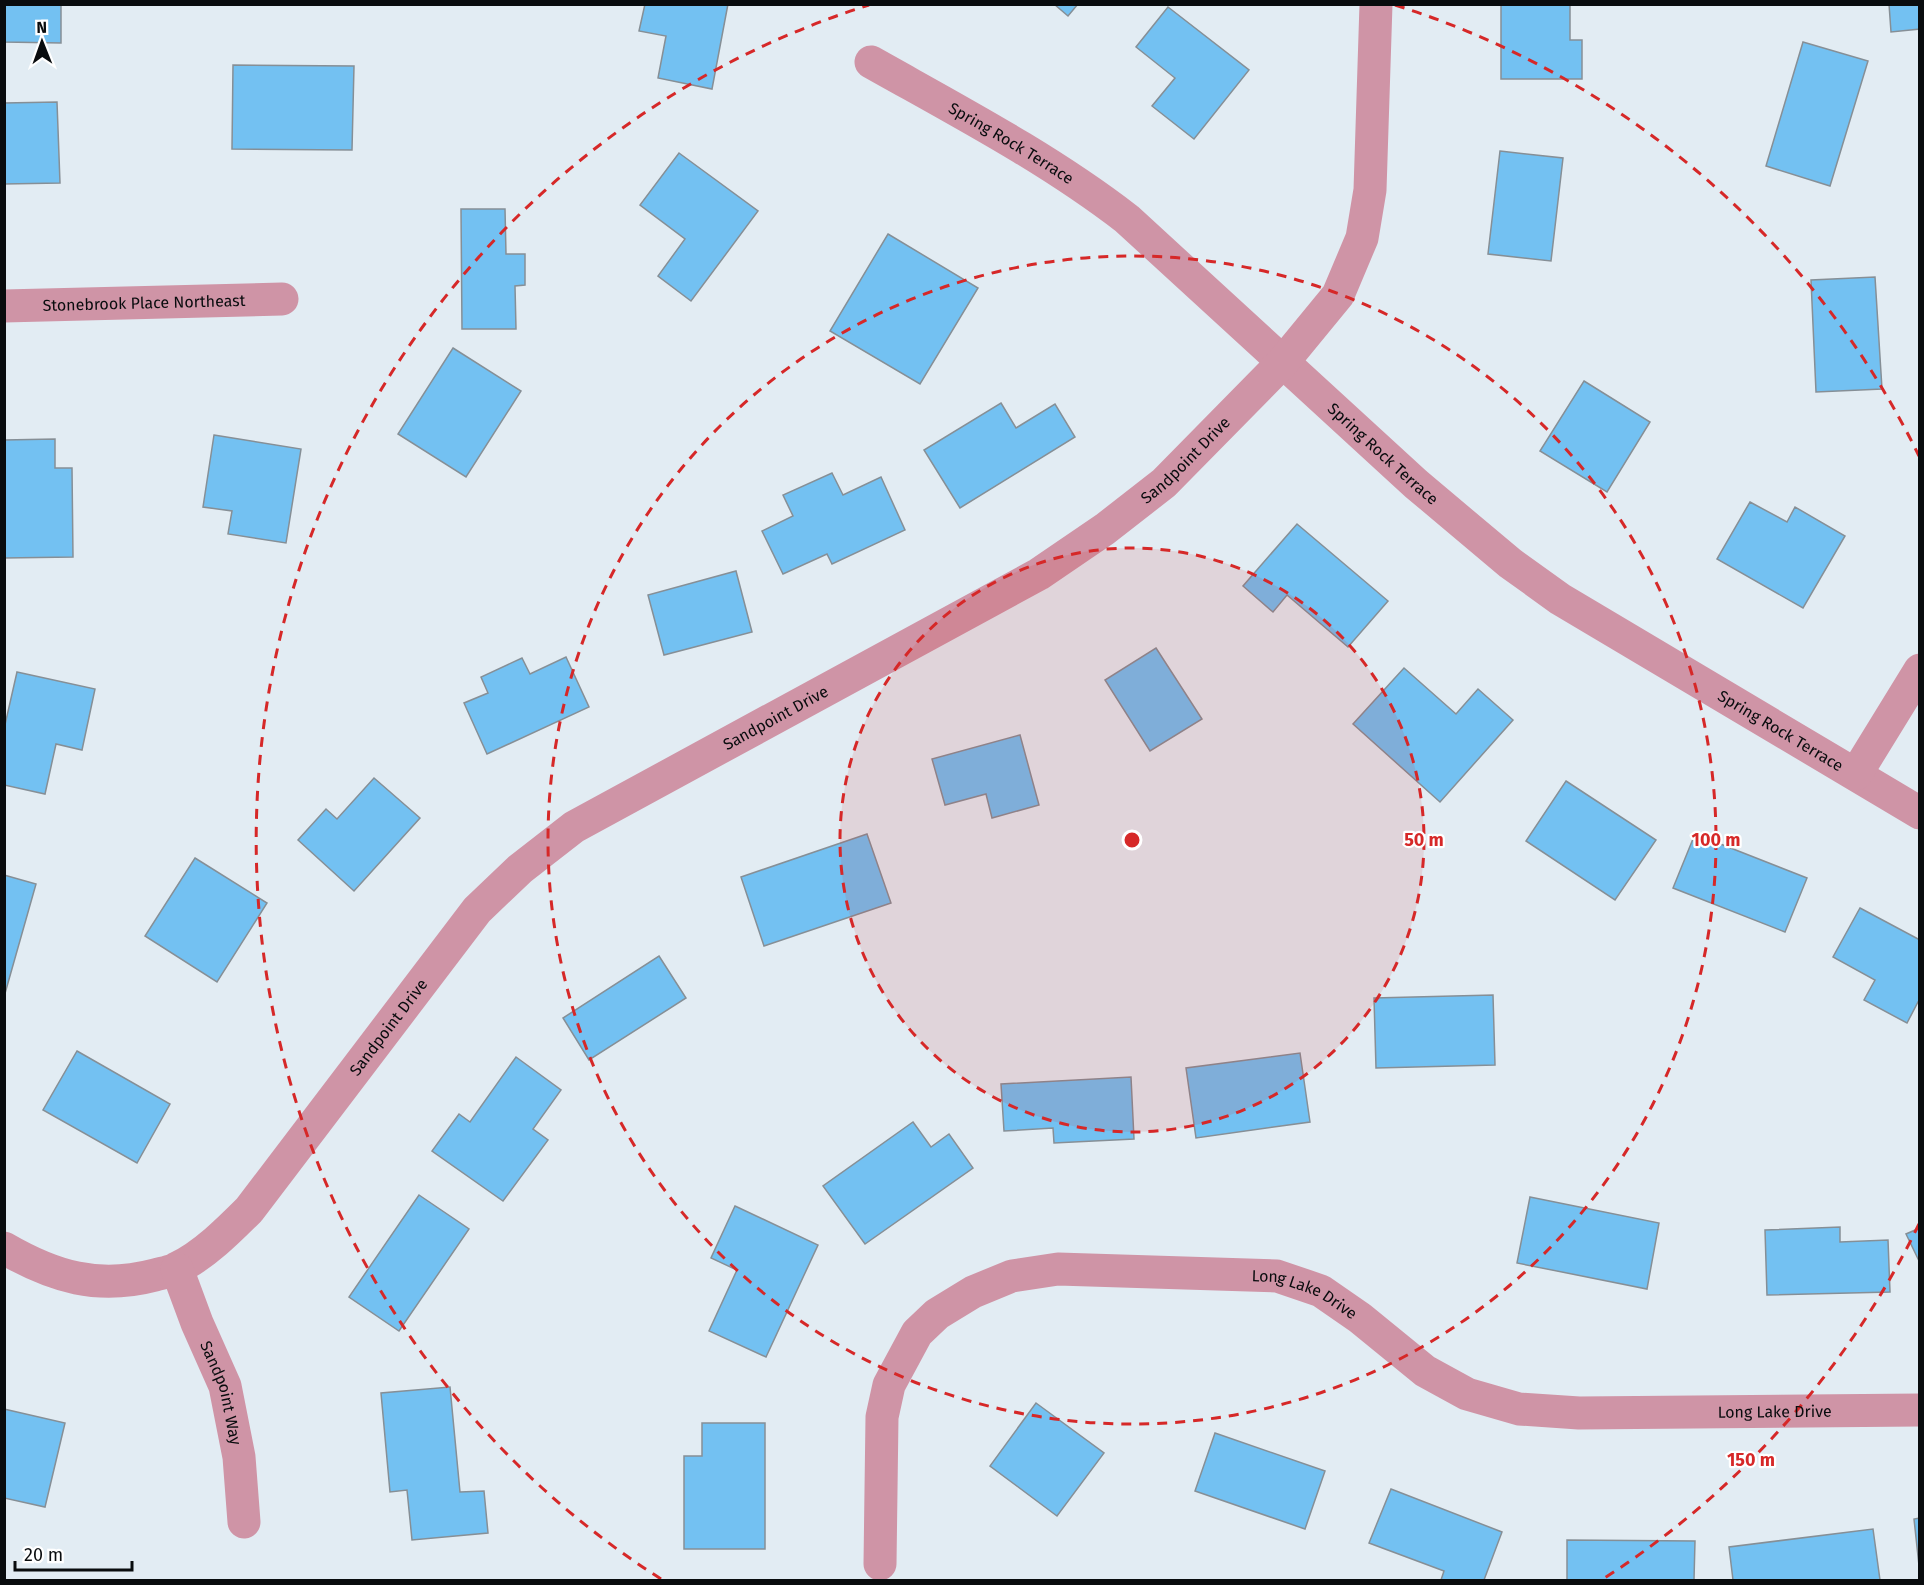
<svg xmlns="http://www.w3.org/2000/svg" width="1924" height="1585" viewBox="0 0 1924 1585" font-family="'Fira Sans',sans-serif">
  <style>
    .building { fill: #73c1f2; stroke: #868f96; stroke-width: 1.5 }
    .lines { fill: none; stroke-linecap: round; stroke-linejoin: round }
    .street { stroke: #cf94a6; stroke-width: 33 }
    .ring { fill: none; stroke: #d62828; stroke-width: 3; stroke-dasharray: 10 8 }
    .labels { text-anchor: middle; stroke-width: 4.5; stroke-linejoin: round; paint-order: stroke }
    .street-label { font-size: 16px; fill: #090c0e; stroke: #fff }
    .centre { fill: #d62828; stroke: #fff; stroke-width: 3 }
    .ring-label { font-size: 18px; text-anchor: middle; font-weight: bold; fill: #d62828; stroke: #fff; stroke-width: 4.5; stroke-linejoin: round; paint-order: stroke }
  </style>
  <rect width="100%" height="100%" fill="#e2ecf3"/>
  <g class="building">
    <path d="M4,4H61V43L4,42Z"/>
    <path d="M645,4H728L712,89L658,78L666,36L639,31Z"/>
    <path d="M1054,4H1078L1068,16Z"/>
    <path d="M1501,4H1570V40H1582V79H1501Z"/>
    <path d="M1889,4H1920V29L1891,32Z"/>
    <path d="M1168,7L1249,70L1194,139L1152,106L1175,78L1136,47Z"/>
    <path d="M1803,42L1868,61L1830,186L1766,166Z"/>
    <path d="M233,65L354,66L352,150L232,149Z"/>
    <path d="M57,102L60,183L4,184V103Z"/>
    <path d="M1500,151L1563,158L1551,261L1488,254Z"/>
    <path d="M679,153L758,211L691,301L658,276L685,239L640,205Z"/>
    <path d="M461,209H505L506,254H525V285L515,286L516,329H462Z"/>
    <path d="M888,234L978,288L920,384L830,331Z"/>
    <path d="M1875,277L1882,389L1816,392L1811,280Z"/>
    <path d="M453,348L521,391L466,477L398,434Z"/>
    <path d="M1584,381L1650,422L1607,492L1540,451Z"/>
    <path d="M1001,403L1016,428L1055,404L1075,437L960,508L924,450Z"/>
    <path d="M214,435L301,449L286,543L228,534L232,511L203,507Z"/>
    <path d="M55,439V468H72L73,557L4,558V440Z"/>
    <path d="M832,473L843,495L881,477L905,530L832,564L827,554L783,574L762,531L793,516L783,495Z"/>
    <path d="M1750,502L1787,522L1795,507L1845,536L1803,608L1717,559Z"/>
    <path d="M1297,524L1388,601L1348,647L1287,595L1273,612L1243,586Z"/>
    <path d="M736,571L752,632L664,655L648,595Z"/>
    <path d="M1156,648L1202,719L1150,751L1105,680Z"/>
    <path d="M566,657L589,707L487,754L464,703L488,693L481,677L522,658L530,674Z"/>
    <path d="M1404,668L1456,714L1478,689L1513,720L1440,802L1353,724Z"/>
    <path d="M17,672L95,689L82,750L56,744L45,794L4,785V729Z"/>
    <path d="M1020,735L1039,805L992,818L986,794L945,805L932,759Z"/>
    <path d="M374,778L420,818L354,891L298,840L326,809L337,819Z"/>
    <path d="M1566,781L1656,840L1615,900L1526,841Z"/>
    <path d="M867,834L891,903L764,946L741,877Z"/>
    <path d="M1695,834L1807,878L1785,932L1673,888Z"/>
    <path d="M195,858L267,903L217,982L145,936Z"/>
    <path d="M4,875L36,884L4,997Z"/>
    <path d="M1860,908L1920,940V1003L1918,1002L1907,1023L1864,1000L1875,980L1833,957Z"/>
    <path d="M659,956L686,998L589,1060L563,1018Z"/>
    <path d="M1493,995L1495,1065L1376,1068L1374,998Z"/>
    <path d="M77,1051L170,1104L137,1163L43,1110Z"/>
    <path d="M1300,1053L1310,1122L1196,1138L1186,1068Z"/>
    <path d="M516,1057L561,1090L533,1129L548,1140L503,1201L432,1151L459,1114L470,1122Z"/>
    <path d="M1131,1077L1134,1139L1054,1143L1053,1128L1004,1131L1001,1084Z"/>
    <path d="M913,1122L931,1147L949,1134L973,1168L865,1244L823,1186Z"/>
    <path d="M419,1195L469,1229L399,1331L349,1297Z"/>
    <path d="M1530,1197L1659,1223L1647,1289L1517,1263Z"/>
    <path d="M735,1206L818,1245L766,1357L709,1331L737,1270L711,1258Z"/>
    <path d="M1840,1227V1242L1888,1240L1890,1292L1767,1295L1765,1230Z"/>
    <path d="M1920,1228V1263L1906,1234Z"/>
    <path d="M450,1387L460,1492L484,1491L488,1533L412,1540L407,1490L390,1492L381,1393Z"/>
    <path d="M1036,1403L1104,1453L1057,1516L990,1466Z"/>
    <path d="M4,1409L65,1423L45,1507L4,1498Z"/>
    <path d="M702,1423H765V1549H684V1456H702Z"/>
    <path d="M1215,1433L1325,1471L1305,1529L1195,1491Z"/>
    <path d="M1391,1489L1502,1532L1484,1580H1441L1444,1571L1369,1543Z"/>
    <path d="M1920,1518V1575L1914,1519Z"/>
    <path d="M1873,1529L1880,1580H1733L1729,1547Z"/>
    <path d="M1567,1540L1695,1541L1694,1580H1567Z"/>
  </g>
  <g class="lines">
    <g class="street">
      <path id="s1" d="M871,62C958,111 1048,158 1127,219L1416,484L1510,563L1560,599L1920,813"/>
      <path id="s2" d="M4,306L282,299"/>
      <path d="M1856,774L1920,670"/>
      <path id="s3" d="M4,1248C54,1277 98,1290 155,1275C162,1273 171,1272 177,1268C203,1256 229,1230 249,1210L477,910L520,869L574,827L1039,574L1105,529L1164,483L1283,362L1338,295L1362,238L1370,190L1376,4"/>
      <path id="s4" d="M177,1269L197,1323L225,1386L239,1457L244,1522"/>
      <path id="s5" d="M880,1564L882,1417L889,1385L917,1333L937,1314L973,1292L1012,1276L1058,1269L1277,1276L1321,1291L1360,1318L1425,1371L1467,1394L1519,1409L1579,1413L1920,1410"/>
    </g>
  </g>
  <circle cx="1132" cy="840" r="292" fill="#d62828" fill-opacity=".12"/>
  <g class="ring">
    <circle cx="1132" cy="840" r="292"/>
    <circle cx="1132" cy="840" r="584"/>
    <path d="M1919 1224A876 876 0 0 1 1603 1579M661 1579A876 876 0 0 1 869 5M1395 5A876 876 0 0 1 1919 456"/>
  </g>
  <g class="labels">
    <g class="street-label">
      <text dy="6" stroke="none"><textPath href="#s1" startOffset="162">Spring Rock Terrace</textPath></text>
      <text dy="6" stroke="none"><textPath href="#s2" startOffset="140">Stonebrook Place Northeast</textPath></text>
      <text dy="6" stroke="none"><textPath href="#s1" startOffset="648">Spring Rock Terrace</textPath></text>
      <text dy="6" stroke="none"><textPath href="#s3" startOffset="1494">Sandpoint Drive</textPath></text>
      <text dy="6" stroke="none"><textPath href="#s3" startOffset="1008">Sandpoint Drive</textPath></text>
      <text dy="6" stroke="none"><textPath href="#s1" startOffset="1134">Spring Rock Terrace</textPath></text>
      <text dy="6" stroke="none"><textPath href="#s3" startOffset="504">Sandpoint Drive</textPath></text>
      <text dy="6" stroke="none"><textPath href="#s5" startOffset="648">Long Lake Drive</textPath></text>
      <text dy="6" stroke="none"><textPath href="#s4" startOffset="132">Sandpoint Way</textPath></text>
      <text dy="6" stroke="none"><textPath href="#s5" startOffset="1152">Long Lake Drive</textPath></text>
    </g>
  </g>
  <circle cx="1132" cy="840" r="9" class="centre"/>
  <g class="ring-label">
    <text x="1424" y="846">50 m</text>
    <text x="1716" y="846">100 m</text>
    <text x="1751" y="1466">150 m</text>
  </g>
  <rect width="1924" height="1585" fill="none" stroke="#090c0e" stroke-width="12"/>
  <g transform="translate(42 42) rotate(359)" stroke="#ffffff" stroke-width="4.5" paint-order="stroke">
  <path d="M0-4.5L10 22L0 15L-10 22Z" fill="#090c0e"/>
  <text y="-9" font-size="16" font-weight="bold" text-anchor="middle" fill="#090c0e">N</text>
  </g>
  <path d="M15 1561v9h117v-9" fill="none" stroke="#090c0e" stroke-width="3"/>
  <text x="24" y="1561" font-size="18" fill="#090c0e" stroke="#ffffff" stroke-width="4.5" paint-order="stroke">20 m</text>
</svg>
